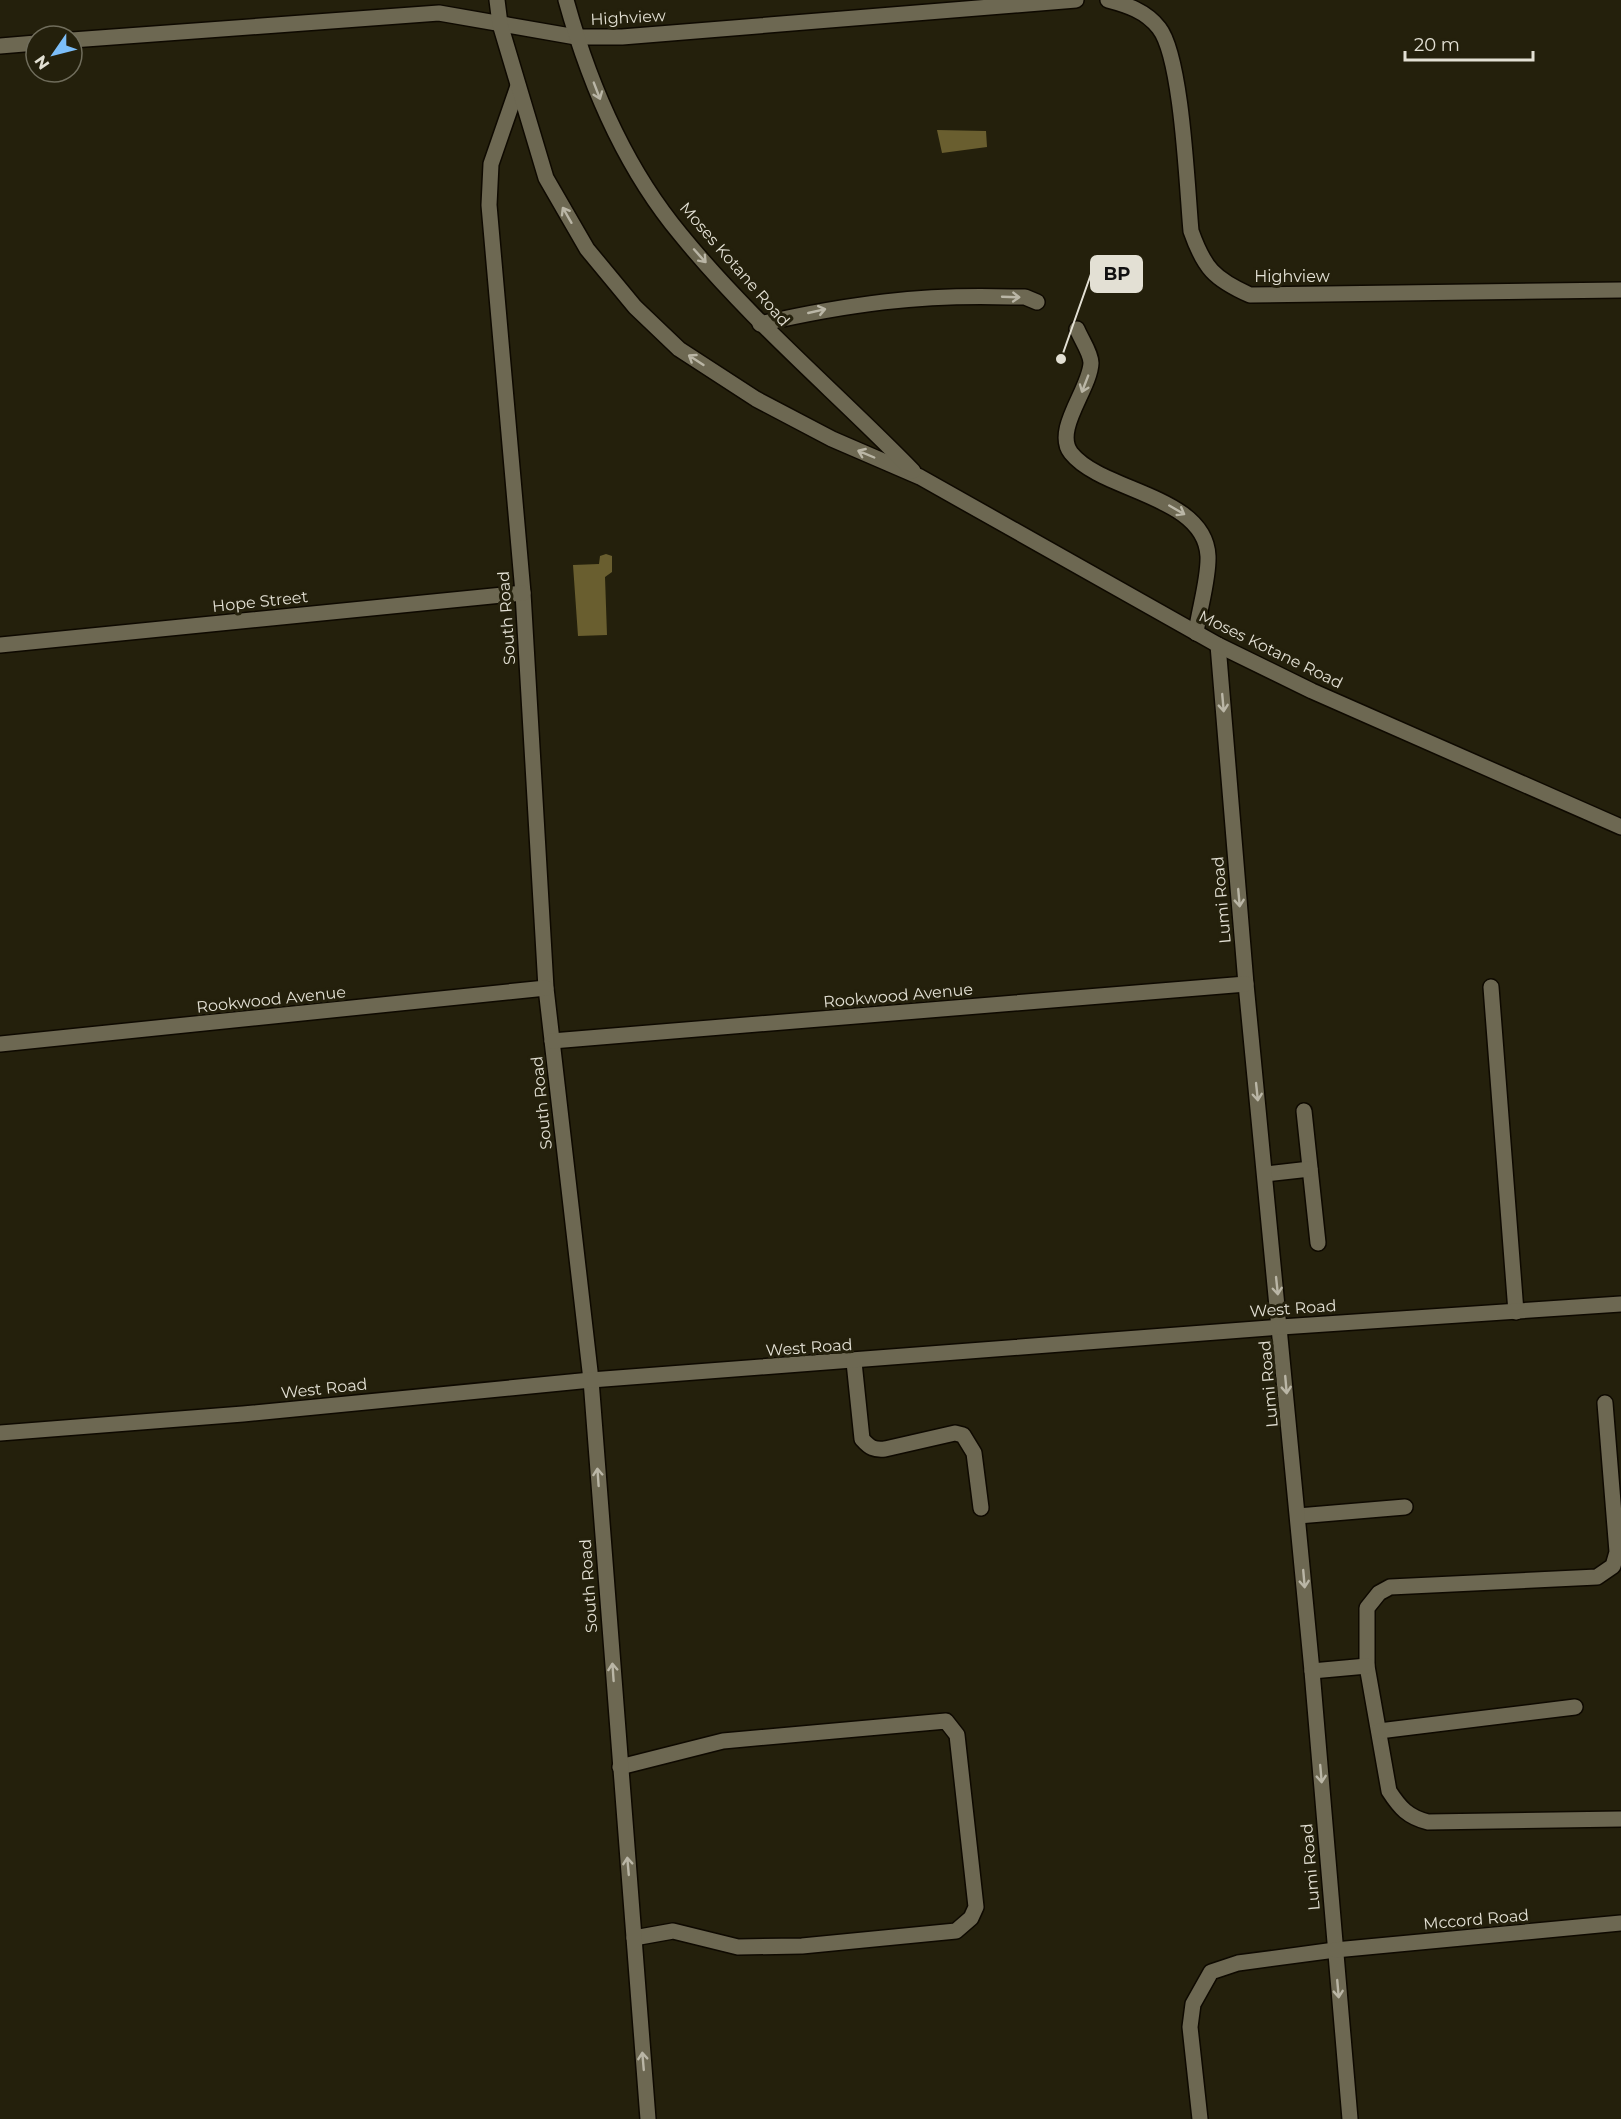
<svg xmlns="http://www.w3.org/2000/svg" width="1621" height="2119" viewBox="0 0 1621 2119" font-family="Montserrat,sans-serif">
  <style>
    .water { fill: #695e2f }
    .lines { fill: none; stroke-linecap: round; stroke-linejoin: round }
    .lane-casing { stroke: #0e0900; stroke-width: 18 }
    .street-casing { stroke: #0e0900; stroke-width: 18 }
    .secondary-casing { stroke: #0e0900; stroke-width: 18 }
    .lane { stroke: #6d6852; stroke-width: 15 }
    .street { stroke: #6d6852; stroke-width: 15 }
    .secondary { stroke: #6d6852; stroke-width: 15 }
    .oneway { stroke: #bab6a6 }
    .labels { text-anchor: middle; stroke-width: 6; stroke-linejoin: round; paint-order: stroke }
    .street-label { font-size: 16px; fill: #e3e0d4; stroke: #24200c }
    .leader { fill: none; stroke: #e3e0d4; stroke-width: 2 }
    .callout-dot { fill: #e3e0d4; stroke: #24200c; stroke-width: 2 }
    .callout { fill: #e3e0d4; stroke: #e3e0d4; stroke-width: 2 }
    .callout-label { font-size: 18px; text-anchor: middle; font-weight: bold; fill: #111 }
  </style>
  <rect width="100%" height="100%" fill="#24200c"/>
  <g class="water">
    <path d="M937,130L986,131L987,147L942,153Z"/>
    <path d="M606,554L612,556V572L605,577L607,635L578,636L573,565L599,564L600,556Z"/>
  </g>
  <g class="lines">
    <defs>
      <g id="lane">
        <path d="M760,324C848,304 920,294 1011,297H1025L1037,302"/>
        <path d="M1077,329C1081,339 1091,353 1091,363C1090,389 1053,430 1071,453C1102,492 1205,495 1208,556C1209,578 1199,610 1196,633"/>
        <path d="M1491,987L1516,1312"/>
        <path d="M1304,1111L1318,1243"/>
        <path d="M1265,1174L1310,1169"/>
        <path d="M854,1362L862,1439C870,1448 874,1450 885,1449L955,1433L963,1435L974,1453L981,1508"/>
        <path d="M1605,1403L1617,1552L1613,1566L1597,1577L1390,1587L1379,1593L1367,1608V1666L1389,1791C1400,1808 1408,1817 1428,1822L1621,1819"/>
        <path d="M1298,1516L1405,1507"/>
        <path d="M1312,1671L1367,1666"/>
        <path d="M1379,1731L1575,1707"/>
        <path d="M620,1767L723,1741L946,1721L957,1735L976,1907L971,1918L956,1931L802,1946L738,1947L673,1931L634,1938"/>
        <path d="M1200,2119L1190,2027L1193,2004L1211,1972L1238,1963L1335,1950"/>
      </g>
      <g id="street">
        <path d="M1108,0C1127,5 1146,11 1159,28C1182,57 1187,188 1191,231C1204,268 1214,279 1250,295L1621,290"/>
        <path d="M72,40L439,13L576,37H622L1076,0"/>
        <path d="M0,46L36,43"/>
        <path d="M518,86L491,164L489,205L523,593L546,988L591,1380L648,2119"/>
        <path d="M0,645L523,593"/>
        <path d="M1218,645L1246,984L1312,1671L1350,2119"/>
        <path d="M552,1041L1246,984"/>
        <path d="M0,1044L546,988"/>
        <path d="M0,1433L243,1414L591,1380L1281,1327L1621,1304"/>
        <path d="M1335,1950L1621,1923"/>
      </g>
      <g id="secondary">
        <path d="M497,0L500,24L546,178L587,249L635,307L679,349L756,399L832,439L920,477L1218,645L1312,691L1621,827"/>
        <path d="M566,0C589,83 625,168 681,235C751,321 836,392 913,471"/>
      </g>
    </defs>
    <use href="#lane" class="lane-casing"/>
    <use href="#street" class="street-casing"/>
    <use href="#secondary" class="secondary-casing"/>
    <use href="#lane" class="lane"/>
    <use href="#street" class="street"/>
    <use href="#secondary" class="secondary"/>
  </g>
  <defs><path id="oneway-shaft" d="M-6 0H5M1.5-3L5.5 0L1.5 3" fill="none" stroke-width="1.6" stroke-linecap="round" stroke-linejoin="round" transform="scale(1.5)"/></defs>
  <g class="oneway">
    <use href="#oneway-shaft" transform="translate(597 91) rotate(69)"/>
    <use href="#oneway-shaft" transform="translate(567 215) rotate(-120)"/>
    <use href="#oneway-shaft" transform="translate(700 256) rotate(48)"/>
    <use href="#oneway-shaft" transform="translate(1011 297) rotate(2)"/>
    <use href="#oneway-shaft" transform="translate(817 311) rotate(-13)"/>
    <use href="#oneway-shaft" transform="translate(696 360) rotate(-147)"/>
    <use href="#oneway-shaft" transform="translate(1085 384) rotate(111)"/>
    <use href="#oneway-shaft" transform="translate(866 454) rotate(-157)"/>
    <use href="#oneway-shaft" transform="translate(1177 510) rotate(30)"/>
    <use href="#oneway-shaft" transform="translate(1223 703) rotate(85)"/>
    <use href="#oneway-shaft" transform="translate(1239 898) rotate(85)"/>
    <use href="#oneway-shaft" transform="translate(1257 1092) rotate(84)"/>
    <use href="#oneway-shaft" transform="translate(1277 1286) rotate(84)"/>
    <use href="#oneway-shaft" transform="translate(1286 1385) rotate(85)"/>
    <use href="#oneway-shaft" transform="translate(598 1477) rotate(-94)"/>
    <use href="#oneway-shaft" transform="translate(1304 1579) rotate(85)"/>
    <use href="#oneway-shaft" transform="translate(613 1672) rotate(-94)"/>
    <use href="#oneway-shaft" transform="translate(1321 1774) rotate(85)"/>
    <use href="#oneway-shaft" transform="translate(628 1866) rotate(-95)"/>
    <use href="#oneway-shaft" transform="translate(1338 1989) rotate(85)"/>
    <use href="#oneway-shaft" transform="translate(643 2061) rotate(-95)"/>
  </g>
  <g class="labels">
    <g class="street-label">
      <text transform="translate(628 17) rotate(-3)" y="6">Highview</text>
      <text transform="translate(735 264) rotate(49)" y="6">Moses Kotane Road</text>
      <text x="1292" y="282">Highview</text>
      <text transform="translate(260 601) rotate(-6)" y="6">Hope Street</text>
      <text transform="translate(506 618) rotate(-94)" y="6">South Road</text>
      <text transform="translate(1271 649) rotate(26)" y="6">Moses Kotane Road</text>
      <text transform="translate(1221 900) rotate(-95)" y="6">Lumi Road</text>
      <text transform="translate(898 995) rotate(-5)" y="6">Rookwood Avenue</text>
      <text transform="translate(271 999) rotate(-6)" y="6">Rookwood Avenue</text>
      <text transform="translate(541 1103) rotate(-96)" y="6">South Road</text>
      <text transform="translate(1293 1308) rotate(-4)" y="6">West Road</text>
      <text transform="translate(809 1347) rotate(-4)" y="6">West Road</text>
      <text transform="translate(1268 1384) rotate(-95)" y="6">Lumi Road</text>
      <text transform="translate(324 1388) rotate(-6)" y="6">West Road</text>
      <text transform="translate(588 1586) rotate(-94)" y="6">South Road</text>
      <text transform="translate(1310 1867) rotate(-95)" y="6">Lumi Road</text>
      <text transform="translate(1476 1919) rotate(-5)" y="6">Mccord Road</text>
    </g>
  </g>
  <path class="leader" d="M1061 359L1091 274"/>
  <circle class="callout-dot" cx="1061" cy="359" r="6"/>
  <rect class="callout" x="1091" y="256" width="51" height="36" rx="6"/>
  <g class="callout-label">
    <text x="1117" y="280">BP</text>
  </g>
  <g transform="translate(54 54) rotate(235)"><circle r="28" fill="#24200c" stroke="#706d5c" stroke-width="1.5"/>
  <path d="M0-4.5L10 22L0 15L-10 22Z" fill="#7cbef9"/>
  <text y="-9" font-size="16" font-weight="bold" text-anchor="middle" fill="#e3e0d4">N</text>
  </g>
  <path d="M1405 51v9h128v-9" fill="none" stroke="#e3e0d4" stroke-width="3"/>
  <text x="1414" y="51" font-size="18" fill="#e3e0d4" stroke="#24200c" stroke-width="4.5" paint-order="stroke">20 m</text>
</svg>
